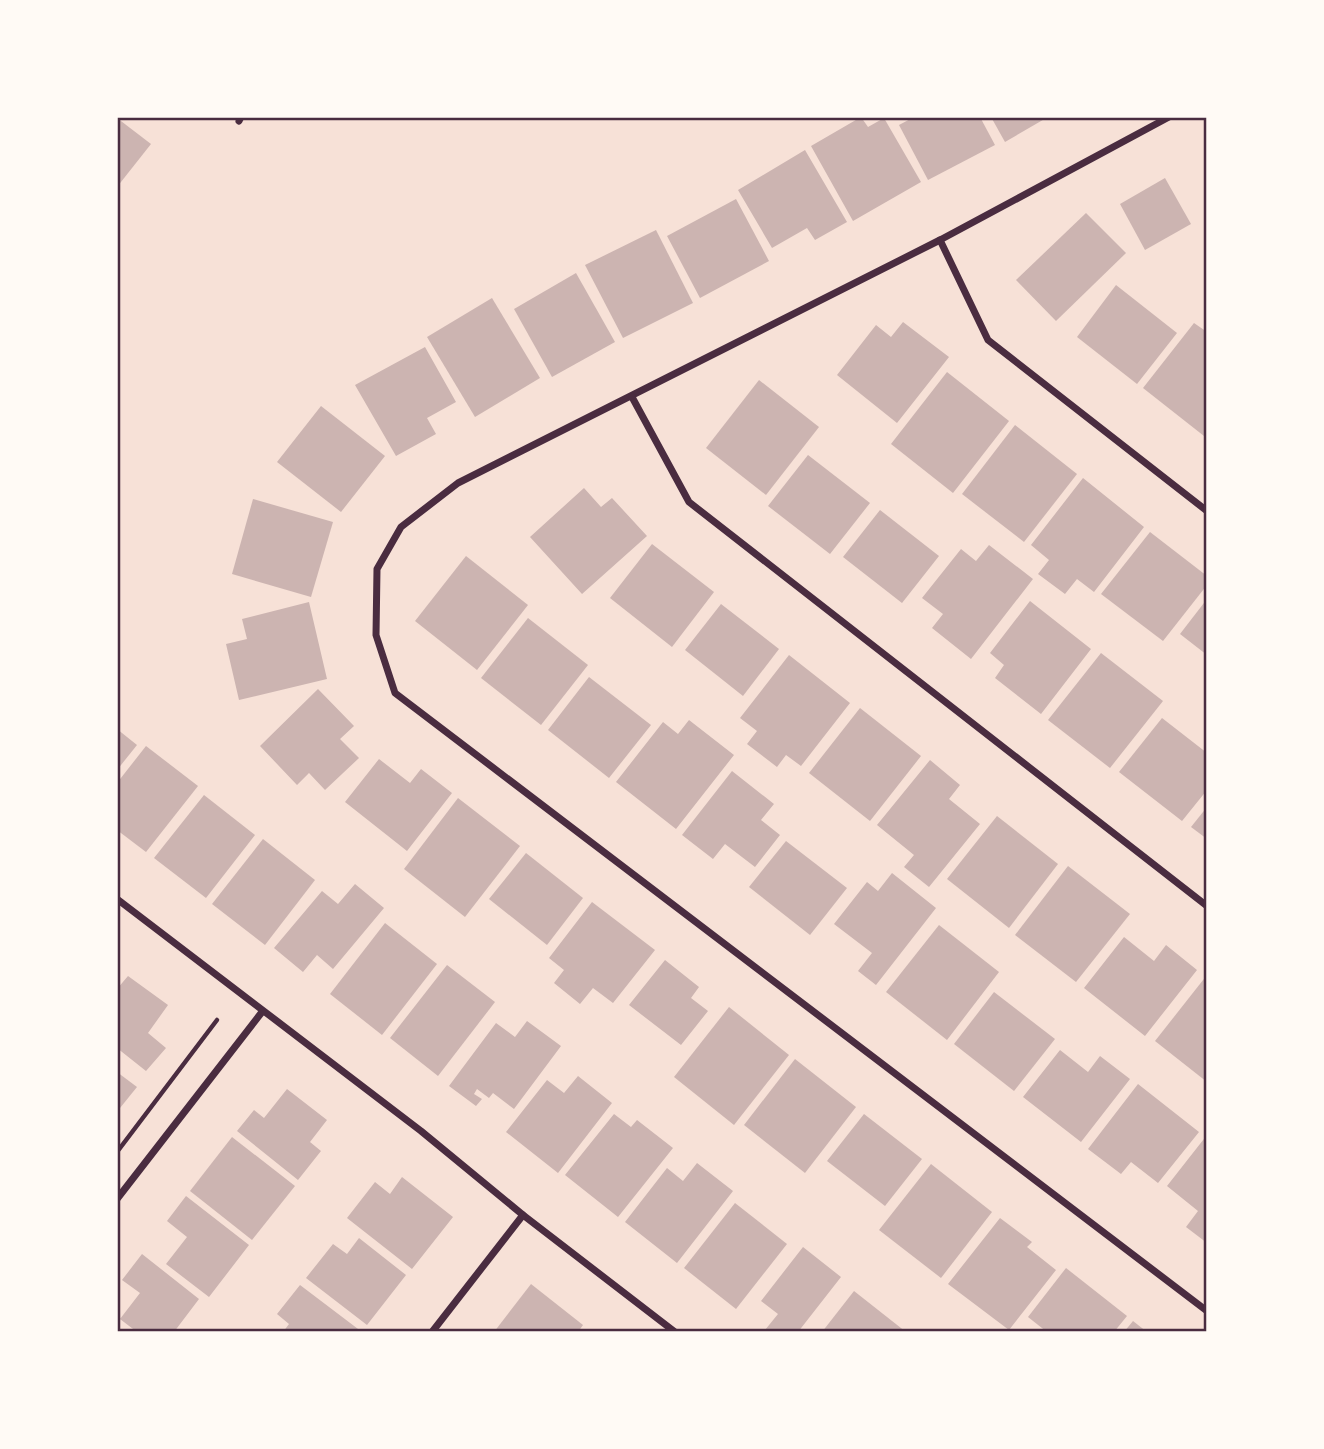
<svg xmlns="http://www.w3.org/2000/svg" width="1324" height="1449" viewBox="0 0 1324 1449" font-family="'Fira Sans',sans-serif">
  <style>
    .building { fill: #ccb4b1 }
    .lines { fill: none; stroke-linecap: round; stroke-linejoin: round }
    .path { stroke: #4a2c40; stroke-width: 4.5 }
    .minor { stroke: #4a2c40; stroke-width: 7 }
    .neatline { fill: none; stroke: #4a2c40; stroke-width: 2.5 }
  </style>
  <rect width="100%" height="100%" fill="#f7e1d7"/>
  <g class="building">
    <path d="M861,117L868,127L884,118L921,182L853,221L811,146Z"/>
    <path d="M914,117H980L995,145L928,180L899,125Z"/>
    <path d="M991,117H1048L1005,142Z"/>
    <path d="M117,118L151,144L117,187Z"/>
    <path d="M805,150L847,222L815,240L807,228L772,248L738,190Z"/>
    <path d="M1165,178L1191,224L1145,250L1120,204Z"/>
    <path d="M736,199L769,261L700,298L667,236Z"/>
    <path d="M1086,213L1126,253L1056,321L1016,280Z"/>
    <path d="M656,230L693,303L623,338L585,265Z"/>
    <path d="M576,273L615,342L552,377L514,309Z"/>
    <path d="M1116,285L1177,333L1137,384L1077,337Z"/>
    <path d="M492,298L540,378L475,417L427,337Z"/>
    <path d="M903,322L949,357L897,423L837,375L876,325L891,337Z"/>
    <path d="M1194,323L1207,332V433L1204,436L1143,388Z"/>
    <path d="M425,347L456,402L427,418L436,434L396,456L355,385Z"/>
    <path d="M947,372L1009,421L953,493L891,444Z"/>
    <path d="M759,380L819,427L766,495L706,448Z"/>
    <path d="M321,406L385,456L341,512L277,462Z"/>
    <path d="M1015,425L1077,474L1024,542L962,494Z"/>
    <path d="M808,455L870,503L830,554L768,506Z"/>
    <path d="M1083,478L1144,527L1094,592L1077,579L1065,594L1038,574L1049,560L1031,545Z"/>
    <path d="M584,488L601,507L612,498L647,536L582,594L530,537Z"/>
    <path d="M253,499L333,522L311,597L232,574Z"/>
    <path d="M880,510L939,556L902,603L843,557Z"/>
    <path d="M1150,532L1207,576V585L1163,641L1101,594Z"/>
    <path d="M652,544L714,592L672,647L610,598Z"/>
    <path d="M989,545L1033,579L971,659L932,628L943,614L922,598L961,549L976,561Z"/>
    <path d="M466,556L528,605L477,670L415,621Z"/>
    <path d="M1207,599V655L1180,634Z"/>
    <path d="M1030,601L1091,649L1041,714L995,678L1004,665L990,653Z"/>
    <path d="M309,602L327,679L239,700L226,644L247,639L242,619Z"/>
    <path d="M721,604L779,649L743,696L685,650Z"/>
    <path d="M528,618L588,665L541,725L481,678Z"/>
    <path d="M1101,653L1163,701L1110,768L1048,720Z"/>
    <path d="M789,655L850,703L801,766L786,755L777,767L747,744L757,731L740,718Z"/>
    <path d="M589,677L651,725L609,778L548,730Z"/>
    <path d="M318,689L354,726L340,739L359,758L325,790L309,773L297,785L260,746Z"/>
    <path d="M860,708L921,756L870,821L809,773Z"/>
    <path d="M1162,718L1207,753V790L1182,821L1119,772Z"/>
    <path d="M689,720L734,755L676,829L616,782L663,722L678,734Z"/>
    <path d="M117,729L137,745L117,770Z"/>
    <path d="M146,746L198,786L146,852L117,830V783Z"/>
    <path d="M379,759L410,783L421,769L452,793L407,851L345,802Z"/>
    <path d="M930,760L960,785L949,799L980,824L929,887L904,867L914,855L877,825Z"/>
    <path d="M732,771L774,804L761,820L780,835L755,867L725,844L713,859L682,835Z"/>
    <path d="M204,795L255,835L206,898L154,858Z"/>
    <path d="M458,798L520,846L465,917L404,869Z"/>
    <path d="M1207,807V839L1191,827Z"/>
    <path d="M997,816L1058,864L1009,928L947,879Z"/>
    <path d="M263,839L315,880L265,945L212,904Z"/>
    <path d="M786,841L847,888L810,935L749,887Z"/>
    <path d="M526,853L583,898L547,945L489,899Z"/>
    <path d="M1068,866L1130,914L1076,982L1015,935Z"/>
    <path d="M892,873L936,908L876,985L858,971L872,953L834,924L867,882L878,891Z"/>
    <path d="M355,884L384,908L333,969L317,955L303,972L274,948L322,891L338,904Z"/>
    <path d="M592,902L655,950L613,1003L593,988L580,1004L554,983L564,970L549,958Z"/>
    <path d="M385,923L437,964L382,1035L330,994Z"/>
    <path d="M939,925L999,972L947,1040L886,992Z"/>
    <path d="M1124,937L1154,961L1166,945L1197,970L1145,1036L1084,988Z"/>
    <path d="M665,960L699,987L691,998L708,1011L681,1045L629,1005Z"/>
    <path d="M447,965L495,1002L438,1076L390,1038Z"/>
    <path d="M1207,975V1082L1155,1041Z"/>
    <path d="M128,976L168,1005L148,1033L166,1048L146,1071L117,1048V989Z"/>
    <path d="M994,992L1055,1039L1014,1091L954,1044Z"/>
    <path d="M729,1007L789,1055L734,1125L674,1077Z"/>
    <path d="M527,1021L561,1046L514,1109L493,1093L489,1098L477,1089L474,1094L482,1099L476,1106L449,1086L496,1023L515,1037Z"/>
    <path d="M1060,1050L1088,1072L1100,1056L1130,1079L1081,1142L1023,1097Z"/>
    <path d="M795,1059L856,1107L805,1173L744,1125Z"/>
    <path d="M117,1072L137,1087L120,1108L117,1105Z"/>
    <path d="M578,1076L612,1103L558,1173L506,1132L547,1080L564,1093Z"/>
    <path d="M1138,1084L1199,1132L1158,1183L1131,1162L1121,1174L1088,1149Z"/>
    <path d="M287,1089L327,1120L310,1142L321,1151L298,1180L237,1131L254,1110L264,1118Z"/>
    <path d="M614,1114L631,1127L637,1120L673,1148L618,1217L565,1175Z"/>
    <path d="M864,1114L922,1159L885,1206L827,1161Z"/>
    <path d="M1207,1135V1243L1186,1227L1198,1211L1167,1186Z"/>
    <path d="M232,1137L295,1186L252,1240L190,1191Z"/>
    <path d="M697,1163L733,1191L677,1263L625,1222L667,1168L683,1181Z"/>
    <path d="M931,1164L992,1212L941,1278L879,1230Z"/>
    <path d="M402,1177L453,1217L412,1269L347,1218L375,1182L390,1194Z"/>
    <path d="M186,1196L249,1245L209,1297L166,1264L187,1237L167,1221Z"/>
    <path d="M735,1203L787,1244L736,1309L684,1268Z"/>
    <path d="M1000,1218L1032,1242L1027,1247L1056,1270L1009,1330L948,1284Z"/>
    <path d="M359,1238L406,1275L367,1325L306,1278L333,1244L347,1254Z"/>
    <path d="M803,1247L841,1277L798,1332H767L765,1330L778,1314L761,1301Z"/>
    <path d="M142,1254L199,1299L174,1332H137L120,1319L140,1293L122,1280Z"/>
    <path d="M1066,1268L1127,1316L1114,1332H1047L1028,1317Z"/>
    <path d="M531,1284L583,1325L578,1332H494Z"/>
    <path d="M300,1285L362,1332H283L289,1324L277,1314Z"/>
    <path d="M854,1291L906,1332H822Z"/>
    <path d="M1133,1321L1147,1332H1124Z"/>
  </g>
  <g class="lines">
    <path class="path" d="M117,1152L217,1020"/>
    <g class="minor">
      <path d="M1169,117L940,240L458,483L401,527L377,569L376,635L395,693L1207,1311"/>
      <path d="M239,121L241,117"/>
      <path d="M940,240L988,340L1207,511"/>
      <path d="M632,397L689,502L1207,906"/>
      <path d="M117,899L421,1131L523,1215L675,1332"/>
      <path d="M117,1199L262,1012"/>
      <path d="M432,1332L523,1215"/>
    </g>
  </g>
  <rect width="1324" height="1449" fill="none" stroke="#fffaf5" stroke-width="238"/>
  <rect x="119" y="119" width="1086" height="1211" class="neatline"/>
</svg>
